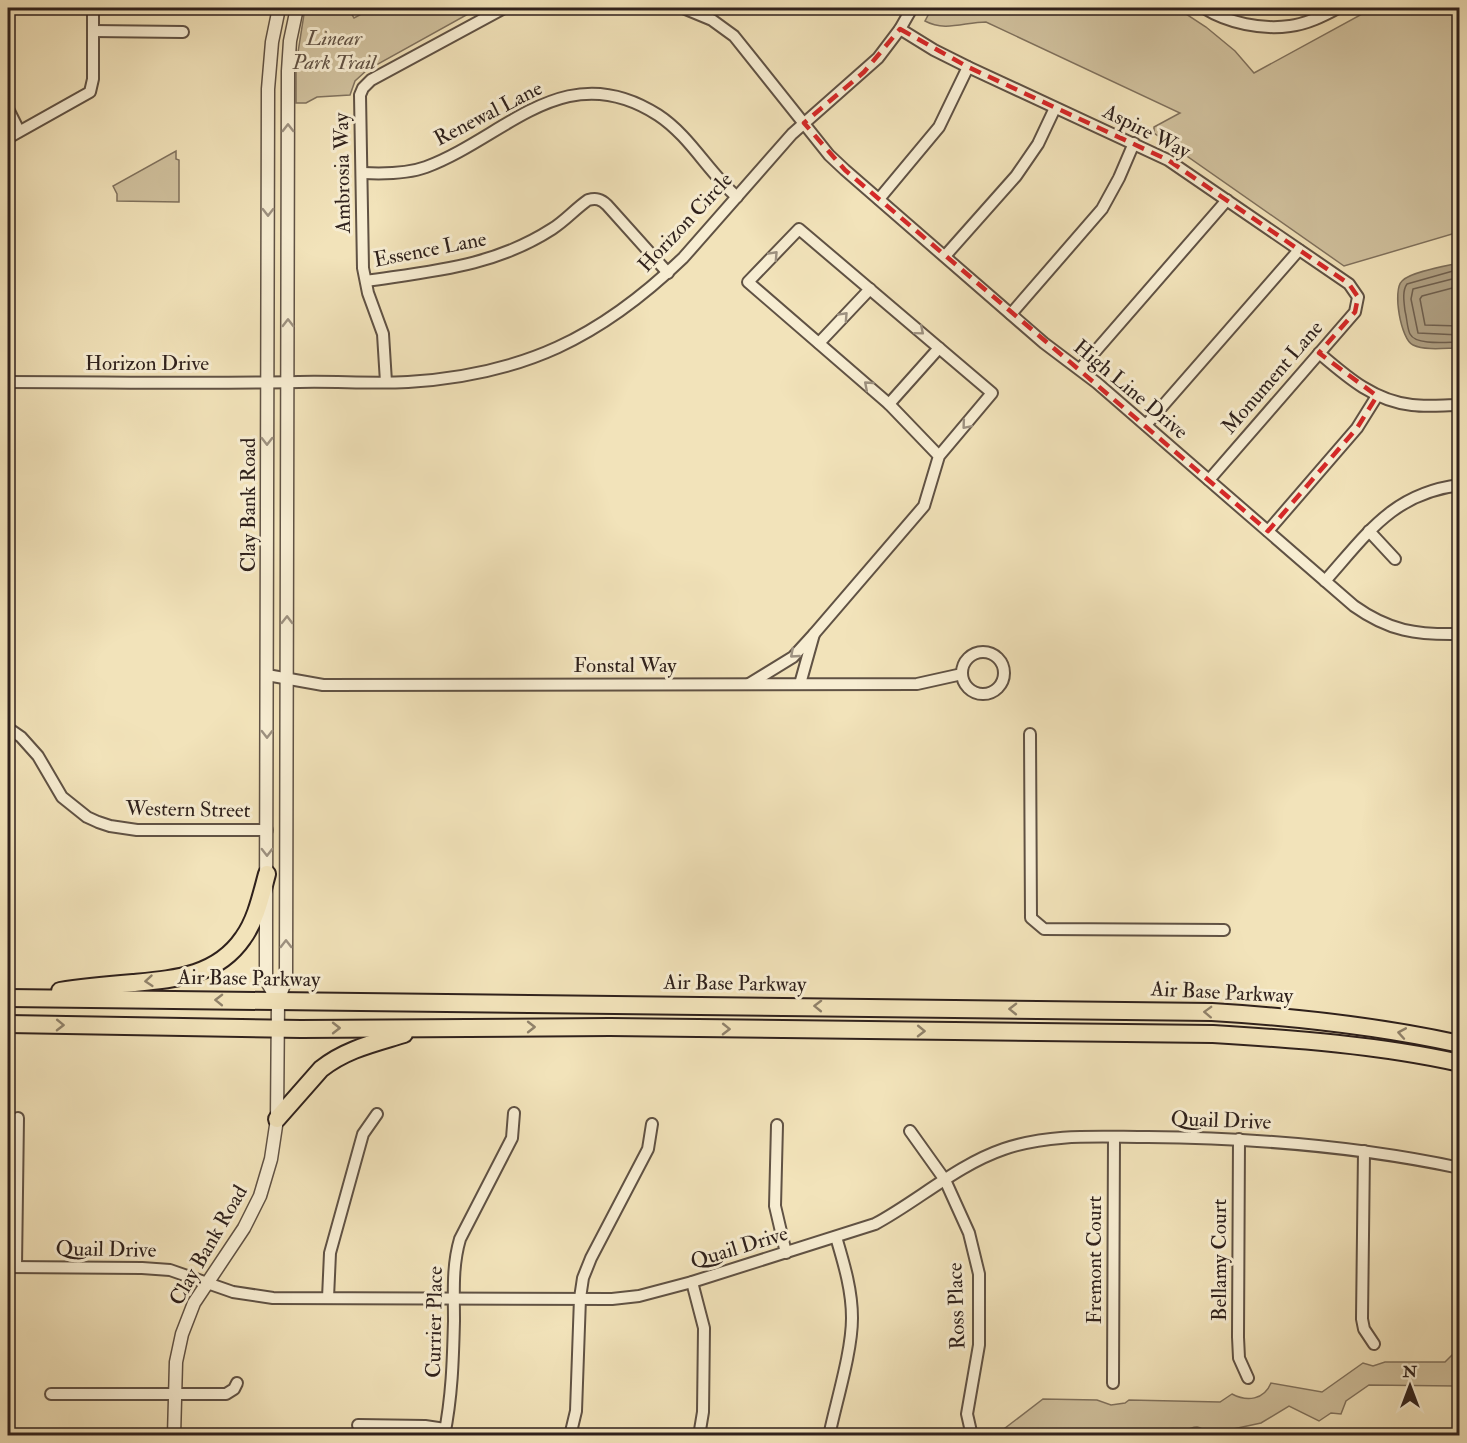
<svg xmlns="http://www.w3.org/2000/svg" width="1467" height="1443" viewBox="0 0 1467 1443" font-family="'IM FELL Double Pica',serif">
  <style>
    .green { fill: #d1c29f; stroke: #80725e; stroke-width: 1.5 }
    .water { fill: #b0a184; stroke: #7c6e5a; stroke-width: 1.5 }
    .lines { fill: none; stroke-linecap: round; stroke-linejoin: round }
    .shore { stroke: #706150; stroke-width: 1.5 }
    .minor-casing { stroke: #605244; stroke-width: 14 }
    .tertiary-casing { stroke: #605244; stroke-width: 15 }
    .primary-casing { stroke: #2f211c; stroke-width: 20 }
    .minor { stroke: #f7edd2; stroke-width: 10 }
    .tertiary { stroke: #f7edd2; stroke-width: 12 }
    .primary { stroke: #f2e3ba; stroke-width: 16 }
    .oneway { stroke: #9d9180 }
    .oneway2 { stroke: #90826b }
    .marked { fill: none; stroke: #d62828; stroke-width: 4.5; stroke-dasharray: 12 8; stroke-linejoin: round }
    .labels { text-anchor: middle; stroke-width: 6; stroke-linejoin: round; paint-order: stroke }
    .park-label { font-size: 21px; font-style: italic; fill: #605143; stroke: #f7edd2 }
    .street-label { font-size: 21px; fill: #2f211c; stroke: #f7edd2 }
  </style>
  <rect width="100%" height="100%" fill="#f2e3ba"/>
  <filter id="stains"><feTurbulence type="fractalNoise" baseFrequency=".00333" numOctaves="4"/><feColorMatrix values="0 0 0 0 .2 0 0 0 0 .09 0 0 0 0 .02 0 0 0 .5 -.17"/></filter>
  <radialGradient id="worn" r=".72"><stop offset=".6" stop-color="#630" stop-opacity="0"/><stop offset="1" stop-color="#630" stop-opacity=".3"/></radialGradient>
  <g class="green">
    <path d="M305,8H348L354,18L373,8H479L367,70L355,81L350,95L317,97L306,103H296V65Z"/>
    <path d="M932,8H1177L1206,27L1235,51L1254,73L1373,8H1459V232L1344,266L1154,133V127L1180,113L986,22C965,22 945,32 925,21Z"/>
    <path d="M176,151V159L179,160V202L117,201V194L113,186Z"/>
    <path d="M1459,1348V1383L1456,1386L1369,1385L1346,1401L1341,1414L1331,1413L1319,1421L1289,1406L1261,1423L1210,1434C1206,1431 1202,1428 1197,1427C1188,1427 1182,1434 1175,1436C1158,1439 1137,1435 1121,1432L1120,1436L996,1435L1043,1399L1097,1400L1111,1405L1125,1403L1129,1400L1220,1402L1232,1394C1247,1402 1264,1400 1271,1383L1322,1392L1363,1363L1373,1366L1385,1362H1445Z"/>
  </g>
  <path class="water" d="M1459,263V348C1446,348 1426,351 1413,345C1401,340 1392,290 1402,281C1410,272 1446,266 1459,263Z"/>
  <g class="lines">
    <g class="shore">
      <path d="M1460,269L1407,284C1402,291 1404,302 1405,311C1407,318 1407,328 1410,334C1416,346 1448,342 1460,342"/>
      <path d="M1460,277L1413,289L1411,299L1418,333L1460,335"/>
      <path d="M1460,286L1422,296L1420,299L1425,325L1460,326"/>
    </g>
    <defs>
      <g id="minor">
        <path d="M683,8L712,20L734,36L829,155L845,170L1044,343L1097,383L1354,606C1389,631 1416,635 1460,634"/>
        <path d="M1204,8C1228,23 1262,30 1290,26C1307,24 1323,16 1338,8"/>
        <path d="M900,29L934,50L968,67L1168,160L1349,284L1358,297L1355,312L1209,480"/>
        <path d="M93,31L183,32"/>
        <path d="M8,109L19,131"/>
        <path d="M8,138L90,92L93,79V8"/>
        <path d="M363,173C384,174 407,174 426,167C506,137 565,55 658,115C690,136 708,172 737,197"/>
        <path d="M879,199L939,127L968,67"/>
        <path d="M945,256L1016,176L1038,144L1055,108"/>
        <path d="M366,281C432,271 493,267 552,229C565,221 575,209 588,200C596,198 601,199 607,205L668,273"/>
        <path d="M1011,314L1102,209L1119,178L1134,143"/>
        <path d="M819,343L870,289"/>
        <path d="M1319,353C1347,377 1374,401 1412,405C1428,407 1444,405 1460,405"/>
        <path d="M1080,369L1227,200"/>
        <path d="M8,382C105,382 202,384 299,382C335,381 372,384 408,382C523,375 600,338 683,258L792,134L878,58L900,29L912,8"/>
        <path d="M386,382L383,334L368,293L363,268L360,95L363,88L371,80L504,8"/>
        <path d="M889,404L939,348"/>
        <path d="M1146,425L1299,250"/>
        <path d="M1268,531L1357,428L1377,396"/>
        <path d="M1369,531L1395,559"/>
        <path d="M1325,581C1367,534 1393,493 1460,485"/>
        <path d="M814,634L924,506L939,456L992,393L799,229L748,282L889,404L939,456"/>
        <circle cx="983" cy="673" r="21"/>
        <path d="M267,675L323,685L917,684L962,674"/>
        <path d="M749,684L793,657L814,634L800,684"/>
        <path d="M8,728L21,737L38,756L62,797L87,817L98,822L110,826L137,830H267"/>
        <path d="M1030,734L1031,918L1044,929L1224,930"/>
        <path d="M777,1125L775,1206L786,1253"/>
        <path d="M910,1131L945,1180L969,1233L979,1274V1345L967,1414L972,1436"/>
        <path d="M1239,1139L1238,1337L1239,1358L1248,1378"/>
        <path d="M1364,1151L1362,1319L1364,1329L1374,1344"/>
        <path d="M16,1266L18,1118"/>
        <path d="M8,1267L142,1268L170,1270L233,1292L273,1298L612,1299L639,1296L692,1282L875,1224C918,1201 957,1165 1004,1149C1051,1133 1099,1137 1148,1137C1253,1138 1357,1146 1460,1168"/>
        <path d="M692,1282L704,1328L703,1412L699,1436"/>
        <path d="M328,1298L330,1253L363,1134L377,1114"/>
        <path d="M1113,1383L1114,1137"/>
        <path d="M51,1394H226L234,1389L237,1383"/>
        <path d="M358,1425L425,1426L445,1429"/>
        <path d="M444,1436C452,1397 453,1360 454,1321C454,1293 452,1266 460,1239L512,1138L514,1113"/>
        <path d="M570,1436L576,1411L580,1298L583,1278L591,1258L648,1149L652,1124"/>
        <path d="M829,1436C836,1402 852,1352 852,1318C852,1290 844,1264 836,1237"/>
      </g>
      <g id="tertiary">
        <path d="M278,1001L266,980V924L268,89L272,42L279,8"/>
        <path d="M174,1436L176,1362L182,1334L194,1303L244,1228L260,1196L271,1159L277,1119L278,1001L286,979L288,71L290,41L297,8"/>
      </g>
      <g id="primary">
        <path d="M60,991C85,987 109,985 133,983C175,979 217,976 243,938C256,920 261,896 267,874"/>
        <path d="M8,998L1212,1012C1295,1017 1378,1026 1460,1044"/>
        <path d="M8,1024L301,1029L610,1027L1213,1034C1295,1039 1379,1045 1460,1063"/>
        <path d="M277,1119L321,1069C346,1049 375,1043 404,1034"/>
      </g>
    </defs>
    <use href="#minor" class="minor-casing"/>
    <use href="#tertiary" class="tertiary-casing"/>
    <use href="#primary" class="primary-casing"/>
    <use href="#minor" class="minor"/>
    <use href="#tertiary" class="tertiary"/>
    <use href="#primary" class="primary"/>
  </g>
  <defs><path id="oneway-chevron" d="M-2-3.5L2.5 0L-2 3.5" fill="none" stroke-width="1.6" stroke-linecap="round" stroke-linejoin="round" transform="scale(1.5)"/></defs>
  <g class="oneway">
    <use href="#oneway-chevron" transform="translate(288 128) rotate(-90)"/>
    <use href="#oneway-chevron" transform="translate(268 212) rotate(90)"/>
    <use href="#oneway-chevron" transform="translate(774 255) rotate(-47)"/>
    <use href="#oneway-chevron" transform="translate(844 316) rotate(-47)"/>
    <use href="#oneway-chevron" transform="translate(288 323) rotate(-90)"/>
    <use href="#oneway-chevron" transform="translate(920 331) rotate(40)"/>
    <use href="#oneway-chevron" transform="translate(868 385) rotate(-139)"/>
    <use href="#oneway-chevron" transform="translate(966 425) rotate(130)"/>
    <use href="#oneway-chevron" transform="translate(267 441) rotate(90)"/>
    <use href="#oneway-chevron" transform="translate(287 620) rotate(-89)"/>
    <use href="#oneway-chevron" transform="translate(794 654) rotate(139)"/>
    <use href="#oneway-chevron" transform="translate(267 734) rotate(90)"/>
    <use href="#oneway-chevron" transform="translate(267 852) rotate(90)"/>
    <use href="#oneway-chevron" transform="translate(286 944) rotate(-90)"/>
  </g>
  <g class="oneway2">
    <use href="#oneway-chevron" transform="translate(149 981) rotate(175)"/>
    <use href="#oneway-chevron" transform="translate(219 1000) rotate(-179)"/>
    <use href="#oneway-chevron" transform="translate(818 1006) rotate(-179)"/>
    <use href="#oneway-chevron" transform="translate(1013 1009) rotate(-179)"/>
    <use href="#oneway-chevron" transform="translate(1208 1012) rotate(-178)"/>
    <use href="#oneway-chevron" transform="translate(60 1025) rotate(1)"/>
    <use href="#oneway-chevron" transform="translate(531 1027)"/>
    <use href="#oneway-chevron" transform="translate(336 1028)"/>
    <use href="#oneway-chevron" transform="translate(726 1029) rotate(1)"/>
    <use href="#oneway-chevron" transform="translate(921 1031) rotate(1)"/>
    <use href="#oneway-chevron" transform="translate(1402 1033) rotate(-170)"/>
  </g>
  <path class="marked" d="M900,29L968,67L1168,160L1349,284L1358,297L1355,312L1319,353L1377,396L1357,428L1268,531L845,170L804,123L864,72Z"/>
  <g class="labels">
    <g class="park-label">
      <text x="334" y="45">Linear<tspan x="334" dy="24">Park Trail</tspan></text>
    </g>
    <g class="street-label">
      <text transform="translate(488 113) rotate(-27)" y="7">Renewal Lane</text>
      <text transform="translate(1147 131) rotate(27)" y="7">Aspire Way</text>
      <text transform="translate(342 173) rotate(-91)" y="7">Ambrosia Way</text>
      <text transform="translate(685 222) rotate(-47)" y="7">Horizon Circle</text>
      <text transform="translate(430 249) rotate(-11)" y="7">Essence Lane</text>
      <text x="147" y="370">Horizon Drive</text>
      <text transform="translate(1272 377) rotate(-49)" y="7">Monument Lane</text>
      <text transform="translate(1131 389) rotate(40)" y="7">High Line Drive</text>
      <text transform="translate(248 505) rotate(-90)" y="7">Clay Bank Road</text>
      <text x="625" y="672">Fonstal Way</text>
      <text transform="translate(188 809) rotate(1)" y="7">Western Street</text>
      <text transform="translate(249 978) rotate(1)" y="7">Air Base Parkway</text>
      <text transform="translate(735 983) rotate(1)" y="7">Air Base Parkway</text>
      <text transform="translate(1222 992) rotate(3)" y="7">Air Base Parkway</text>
      <text transform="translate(1221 1120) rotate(2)" y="7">Quail Drive</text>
      <text transform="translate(208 1245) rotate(-60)" y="7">Clay Bank Road</text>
      <text transform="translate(739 1247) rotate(-17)" y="7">Quail Drive</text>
      <text transform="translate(106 1249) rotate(1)" y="7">Quail Drive</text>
      <text transform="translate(1094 1260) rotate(-90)" y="7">Fremont Court</text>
      <text transform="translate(1219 1260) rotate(-90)" y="7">Bellamy Court</text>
      <text transform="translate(956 1306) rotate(-92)" y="7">Ross Place</text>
      <text transform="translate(434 1322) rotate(-89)" y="7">Currier Place</text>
    </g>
  </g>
  <rect width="1467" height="1443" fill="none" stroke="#f2e3ba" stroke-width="30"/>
  <rect x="9" y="9" width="1449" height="1425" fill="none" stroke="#2f211c" stroke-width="3"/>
  <rect x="15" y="15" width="1437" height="1413" fill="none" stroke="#2f211c" stroke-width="1.5"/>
  <g transform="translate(1410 1386)" stroke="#f7edd2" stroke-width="4.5" paint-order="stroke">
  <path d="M0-4.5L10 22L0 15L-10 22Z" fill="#2f211c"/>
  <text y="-9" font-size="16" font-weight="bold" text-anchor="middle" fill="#2f211c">N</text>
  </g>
  <rect width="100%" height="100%" filter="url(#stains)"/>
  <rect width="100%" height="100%" fill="url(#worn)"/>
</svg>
